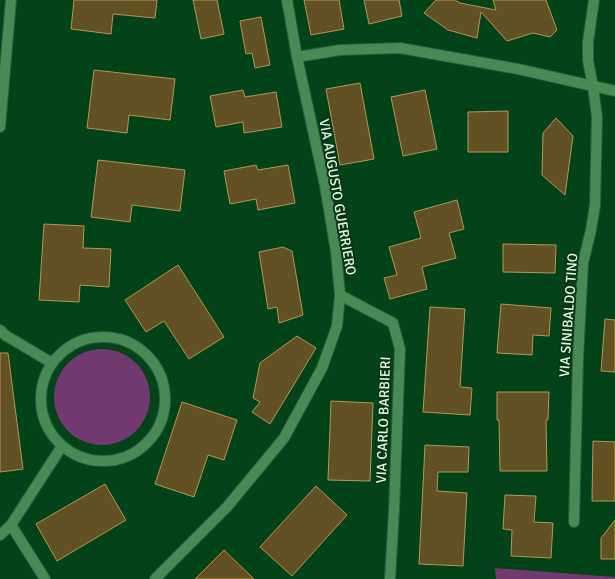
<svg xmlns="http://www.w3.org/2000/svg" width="615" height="579" viewBox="0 0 615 579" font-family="Signika,sans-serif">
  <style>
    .green { fill: #723970 }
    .building { fill: #625123; stroke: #b19856 }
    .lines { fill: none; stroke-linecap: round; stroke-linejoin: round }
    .minor-casing { stroke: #27603a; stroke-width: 12 }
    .minor { stroke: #498956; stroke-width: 10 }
    .labels { text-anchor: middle; stroke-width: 4; stroke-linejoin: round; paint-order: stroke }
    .street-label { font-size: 14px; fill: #e1fee4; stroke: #0a3617 }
  </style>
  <rect width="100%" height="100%" fill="#04421a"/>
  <g class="green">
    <circle cx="102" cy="397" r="48"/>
    <path d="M495,568L615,577V579H496Z"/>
  </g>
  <g class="building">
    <path d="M74,0H157L155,18L113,14L111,34L71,29Z"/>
    <path d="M193,0H217L224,34L201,39Z"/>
    <path d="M304,0H339L344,29L311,35Z"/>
    <path d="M364,0H399L402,16L369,24Z"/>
    <path d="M436,0H455L460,3L496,10L493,0H546L557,30L550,37L533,33L507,41L481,12L477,38L448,30L424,13Z"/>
    <path d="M261,17L270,65L255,68L252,53L246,54L240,21Z"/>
    <path d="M94,70L175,79L170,120L129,115L127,133L87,128Z"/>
    <path d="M360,83L374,159L340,165L326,89Z"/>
    <path d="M243,90L245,97L276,92L282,127L244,133L243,122L216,127L210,96Z"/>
    <path d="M425,90L437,149L403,156L391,97Z"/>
    <path d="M508,111V152H468V112Z"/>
    <path d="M556,118L573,136L565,195L542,175L543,133Z"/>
    <path d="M98,160L185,170L180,211L132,205L130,222L91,217Z"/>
    <path d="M256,165L258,170L288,165L295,203L258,210L256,199L230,204L224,171Z"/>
    <path d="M457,200L464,229L449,233L456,258L422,267L427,289L390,299L384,278L397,275L389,247L421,238L414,212Z"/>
    <path d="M44,224L84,226L83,248L111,249L109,287L80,285L79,302L39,300Z"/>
    <path d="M503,244L556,245L555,273L503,272Z"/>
    <path d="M283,247L292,251L303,315L279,323L277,307L268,309L259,252Z"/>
    <path d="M178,265L224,337L189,359L164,321L146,332L125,300Z"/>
    <path d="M501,304L551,308L549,336L533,335L532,355L497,353Z"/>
    <path d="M430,307L465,309L460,387L472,388L470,415L423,412Z"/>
    <path d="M605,319L615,320V372L601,371Z"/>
    <path d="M297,336L316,348L270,424L252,412L260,402L253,398L260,363Z"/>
    <path d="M0,353H8L23,469L0,472Z"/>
    <path d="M497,392H549L548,420H546L547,471H500L499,420H497Z"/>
    <path d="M331,401L373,403L370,481L328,480Z"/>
    <path d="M182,402L237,420L224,460L208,455L194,497L155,484Z"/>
    <path d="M593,441L615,442V501H592Z"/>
    <path d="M425,445L469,447L468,472H438L437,491L467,493L463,566L419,564Z"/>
    <path d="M105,484L126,520L57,561L36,524Z"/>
    <path d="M316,486L347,515L292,576L260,547Z"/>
    <path d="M505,495L536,496L534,522L553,523L551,558L511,556L512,530L503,529Z"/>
    <path d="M615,520V559H601V538Z"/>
    <path d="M224,550L254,579H195Z"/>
  </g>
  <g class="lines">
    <defs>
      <g id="minor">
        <path d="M297,57L340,50L400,48L518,69L615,91"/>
        <path d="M0,127L11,0"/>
        <path d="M340,295L393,323L400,349L394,510L390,579"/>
        <path d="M0,330L5,335L52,363"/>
        <circle cx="103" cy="399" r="62"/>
        <path d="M574,522L578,358L583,263L591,230L595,205L597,117L593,87L588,60V42L594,0"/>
        <path d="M0,535L11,525"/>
        <path d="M45,579L11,525L62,446"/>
        <path d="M155,579L227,507L284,438L322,368L337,326L340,295L336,252L325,186L297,57L287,0"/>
      </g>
    </defs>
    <use href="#minor" class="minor-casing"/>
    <use href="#minor" class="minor"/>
  </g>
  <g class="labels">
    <g class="street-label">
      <text transform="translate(338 197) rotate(80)" y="5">VIA AUGUSTO GUERRIERO</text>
      <text transform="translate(568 315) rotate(-86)" y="5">VIA SINIBALDO TINO</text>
      <text transform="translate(383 420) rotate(-88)" y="5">VIA CARLO BARBIERI</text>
    </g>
  </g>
</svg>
